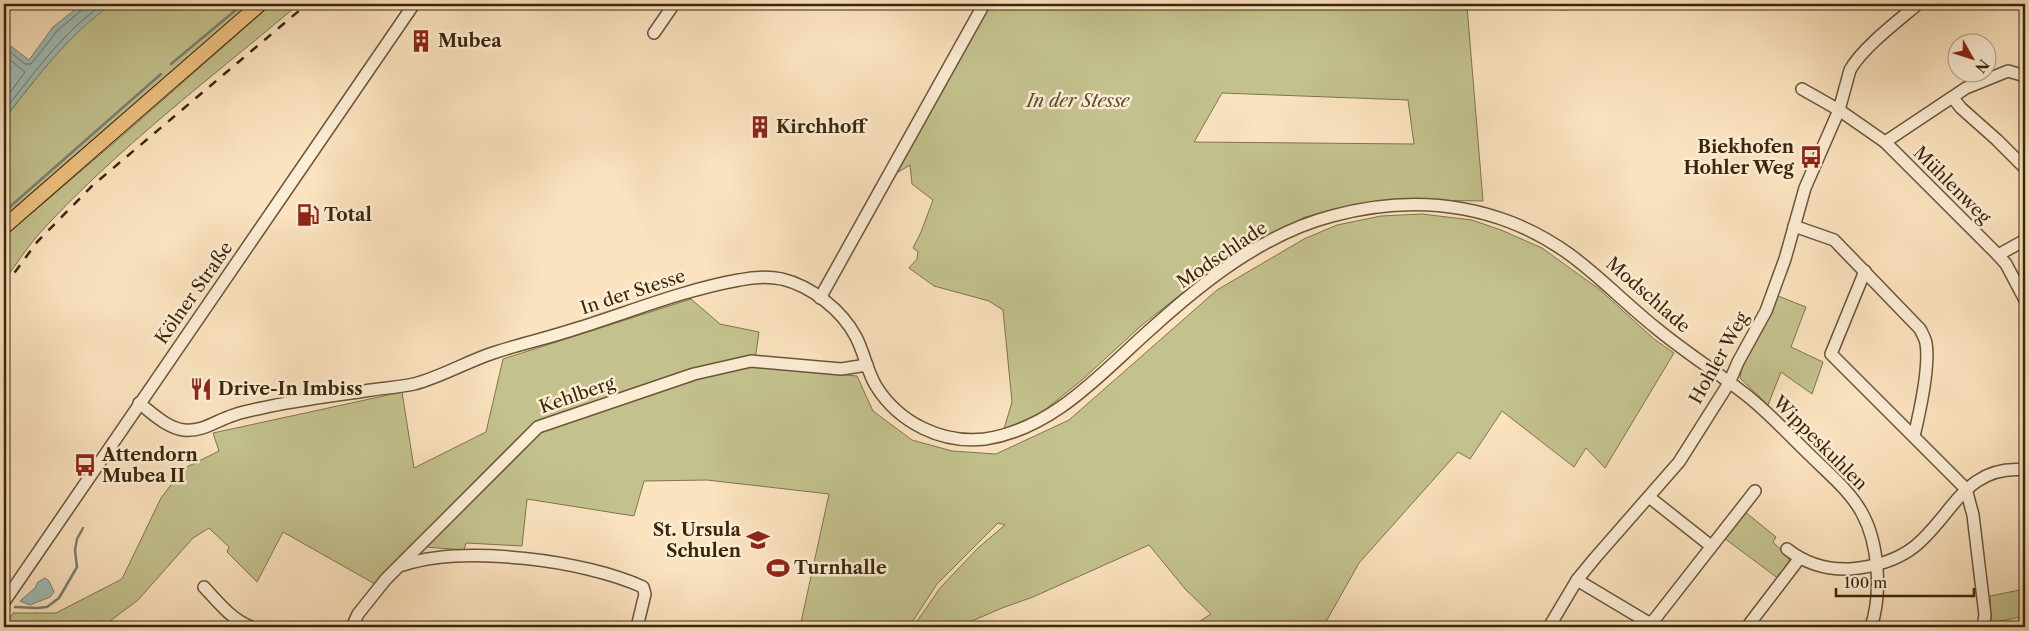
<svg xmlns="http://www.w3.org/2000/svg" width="2029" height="631" viewBox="0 0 2029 631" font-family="'Libre Caslon Text',serif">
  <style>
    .green { fill: #c3c28e; stroke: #7f744c; fill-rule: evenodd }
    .water { fill: #a0bdb8; stroke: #788173 }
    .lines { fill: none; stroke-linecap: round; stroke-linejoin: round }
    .shore { stroke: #6e7262; stroke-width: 1 }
    .stream { stroke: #788173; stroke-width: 2.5 }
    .minor-casing { stroke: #6b5538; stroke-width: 14 }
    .major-casing { stroke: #3b260b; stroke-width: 16 }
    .minor { stroke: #fcedd5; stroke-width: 11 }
    .major { stroke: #eec280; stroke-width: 14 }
    .rail { stroke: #3b260b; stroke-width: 2.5; stroke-dasharray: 9 9; stroke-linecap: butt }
    .labels { text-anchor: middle; stroke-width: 5; stroke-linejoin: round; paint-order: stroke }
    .poi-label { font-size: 18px; font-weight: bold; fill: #3b260b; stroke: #fcedd5; text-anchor: start }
    .park-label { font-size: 18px; font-style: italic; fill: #5d4d2c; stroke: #fcedd5 }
    .street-label { font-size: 18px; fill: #3b260b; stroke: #fcedd5 }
  </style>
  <rect width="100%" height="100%" fill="#fbe3bf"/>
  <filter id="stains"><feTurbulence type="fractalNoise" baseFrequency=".004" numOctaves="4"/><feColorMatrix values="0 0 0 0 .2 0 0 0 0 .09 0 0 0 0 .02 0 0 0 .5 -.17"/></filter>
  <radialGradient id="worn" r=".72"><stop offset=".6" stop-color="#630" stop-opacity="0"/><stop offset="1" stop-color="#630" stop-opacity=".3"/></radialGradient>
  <g class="green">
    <path d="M112,4H250L4,219V119L42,71L70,39L88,20Z"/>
    <path d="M272,4H299C211,78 116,149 38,235C26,249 15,266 4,281V237L123,135Z"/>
    <path d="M987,4H1475L1467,6L1483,201L1416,200L1360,206L1305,217L1229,256L1142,325L1082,380L1041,413L1004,429L1012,402L1003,310L989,301L934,286L909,268L917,259L918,252L913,248L921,232L933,200L912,184L910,165L890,177ZM1222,93L1408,100L1414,144L1194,142Z"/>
    <path d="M1482,4H1621L1563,10Z"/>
    <path d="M1422,214L1472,220L1501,230L1542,248L1599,289L1654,339L1674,353L1605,468L1586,448L1574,467L1502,411L1470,459L1458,452L1359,563L1323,627H1191L1211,614L1186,590L1149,545L1033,597L1002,608L958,627H913L940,588L978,548L1005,525L998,523L937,584L909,627H800L829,494L707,480L644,481L634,516L527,499L522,546L466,543L464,550L412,546L375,584L283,532L257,582L227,552L229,547L209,528L193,538L138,600L102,627H4L13,613H56L122,579L161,498L183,469L219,451L213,433L402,392L414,468L486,432L503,359L691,299L720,324L759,332L754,367L857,376L873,411L912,440L952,451L996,454L1069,420L1217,290L1304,239L1337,225L1381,216Z"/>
    <path d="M1778,296L1806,307L1791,347L1823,362L1812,394L1781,372L1768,405L1740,378L1742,367L1763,330Z"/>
    <path d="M1744,511L1776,537L1773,542L1789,558V564L1779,579L1724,538Z"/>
    <path d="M2025,589V616L1991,623L1990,596Z"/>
  </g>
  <g class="water">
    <path d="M82,4H112C68,35 37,77 4,119V41L29,60L53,27Z"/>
    <path d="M45,578L49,581L54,592L50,597L30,605L20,601L35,588L38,582Z"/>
  </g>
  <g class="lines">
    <g class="shore">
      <path d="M4,47L25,64H31L58,30L83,9L84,4"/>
      <path d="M4,55L25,72L4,101"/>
      <path d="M4,111C34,73 63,32 103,4"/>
    </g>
    <g class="stream">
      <path d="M171,64L243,4"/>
      <path d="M4,212L161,74"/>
      <path d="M15,607L37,608L47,607L59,598L77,567L75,550L77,539L83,528"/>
    </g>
    <defs>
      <g id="minor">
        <path d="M654,33L674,4"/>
        <path d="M1802,89L1839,110L1885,142L1998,255L2006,264L2025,300"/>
        <path d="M1953,98L1961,108L1997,140L2025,168"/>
        <path d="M1885,142L1966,88L2008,71L2025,76"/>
        <path d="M1794,226L1834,240L1920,329C1922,333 1925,338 1926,343C1930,367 1920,411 1914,436"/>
        <path d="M1998,255L2025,240"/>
        <path d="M1865,271L1831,354L1966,489L1973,515L1985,615L1983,627"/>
        <path d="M820,298L984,4"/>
        <path d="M139,403C152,413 167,428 184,430C203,432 217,420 234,415C248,410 263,408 276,405C307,399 340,395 371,390C385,388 400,387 414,384C441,377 466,362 493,353C520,344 548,338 575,329C630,312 683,290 739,280C753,277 768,276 782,279C811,286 842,310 856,337C864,352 867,371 876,386C899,423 942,444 985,439C1054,429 1102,372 1152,328C1203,282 1263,234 1332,216C1391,200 1452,200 1510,222C1575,247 1605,287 1656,328C1686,353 1720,374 1750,398C1772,416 1792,438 1812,457C1830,475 1850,491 1862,513C1879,544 1882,594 1871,627"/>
        <path d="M1649,497L1711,546"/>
        <path d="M1787,549C1806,564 1826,570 1850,569C1873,567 1896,561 1914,547C1952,517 1965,464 2025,470"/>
        <path d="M403,565C465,545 584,560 643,587L645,594L637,627"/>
        <path d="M1577,580L1644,620L1649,623L1654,620L1755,491"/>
        <path d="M204,587C218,602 231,619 251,627"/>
        <path d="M4,602L414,4"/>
        <path d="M352,627L358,614L386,579L538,427L694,374L751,361L841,369L867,365"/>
        <path d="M1549,627L1577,580L1595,558L1679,462L1729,383L1738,362L1766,311L1785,259L1805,188L1839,110L1850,70C1862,48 1899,20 1918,4"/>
        <path d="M1747,627L1799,559"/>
      </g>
      <path id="major" d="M4,227L260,4"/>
    </defs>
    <use href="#minor" class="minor-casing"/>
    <use href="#major" class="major-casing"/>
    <use href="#minor" class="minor"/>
    <use href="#major" class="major"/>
    <path class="rail" d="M4,287L37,242L92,186L307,4"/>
  </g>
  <defs>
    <symbol id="building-bare" viewBox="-9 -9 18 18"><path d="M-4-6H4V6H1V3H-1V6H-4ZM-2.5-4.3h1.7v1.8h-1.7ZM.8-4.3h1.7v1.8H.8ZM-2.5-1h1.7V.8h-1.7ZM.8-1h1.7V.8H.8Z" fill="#8f2418" stroke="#fcedd5" stroke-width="2.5" paint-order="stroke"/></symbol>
    <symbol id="bus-bare" viewBox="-9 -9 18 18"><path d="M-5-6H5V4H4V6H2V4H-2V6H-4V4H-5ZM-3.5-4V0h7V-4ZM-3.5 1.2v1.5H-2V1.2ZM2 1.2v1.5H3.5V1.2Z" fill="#8f2418" stroke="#fcedd5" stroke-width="2.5" paint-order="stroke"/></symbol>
    <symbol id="fuel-bare" viewBox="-9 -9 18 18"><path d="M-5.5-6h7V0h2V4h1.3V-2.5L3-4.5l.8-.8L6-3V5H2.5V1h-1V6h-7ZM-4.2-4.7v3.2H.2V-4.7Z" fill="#8f2418" stroke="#fcedd5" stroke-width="2.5" paint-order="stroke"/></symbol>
    <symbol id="restaurant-bare" viewBox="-9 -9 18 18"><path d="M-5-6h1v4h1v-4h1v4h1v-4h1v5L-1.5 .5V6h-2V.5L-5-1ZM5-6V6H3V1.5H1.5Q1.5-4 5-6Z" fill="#8f2418" stroke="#fcedd5" stroke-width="2.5" paint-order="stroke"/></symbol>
    <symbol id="school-bare" viewBox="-9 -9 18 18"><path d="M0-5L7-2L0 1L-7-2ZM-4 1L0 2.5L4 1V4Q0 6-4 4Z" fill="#8f2418" stroke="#fcedd5" stroke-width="2.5" paint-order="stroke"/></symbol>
    <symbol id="stadium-bare" viewBox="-9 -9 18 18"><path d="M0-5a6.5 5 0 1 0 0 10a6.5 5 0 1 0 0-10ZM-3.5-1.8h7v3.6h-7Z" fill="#8f2418" stroke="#fcedd5" stroke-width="2.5" paint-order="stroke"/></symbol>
  </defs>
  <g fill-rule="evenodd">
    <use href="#building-bare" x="405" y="25" width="32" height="32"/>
    <use href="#building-bare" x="744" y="111" width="32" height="32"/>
    <use href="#bus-bare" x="1795" y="141" width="32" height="32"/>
    <use href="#fuel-bare" x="292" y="199" width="32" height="32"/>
    <use href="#restaurant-bare" x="185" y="373" width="32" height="32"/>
    <use href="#bus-bare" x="69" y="449" width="32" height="32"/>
    <use href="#school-bare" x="742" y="524" width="32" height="32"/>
    <use href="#stadium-bare" x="762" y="552" width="32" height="32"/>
  </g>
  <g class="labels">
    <g class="poi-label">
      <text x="438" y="47">Mubea</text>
      <text x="776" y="133">Kirchhoff</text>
      <text x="1794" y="153" text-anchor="end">Biekhofen<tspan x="1794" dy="21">Hohler Weg</tspan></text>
      <text x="324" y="221">Total</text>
      <text x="218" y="395">Drive-In Imbiss</text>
      <text x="102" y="461">Attendorn<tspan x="102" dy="21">Mubea II</tspan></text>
      <text x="741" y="536" text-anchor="end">St. Ursula<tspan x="741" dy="21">Schulen</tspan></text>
      <text x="794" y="574">Turnhalle</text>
    </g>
    <g class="park-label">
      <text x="1078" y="107">In der Stesse</text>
    </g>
    <g class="street-label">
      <text transform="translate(1952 185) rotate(45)" y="6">Mühlenweg</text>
      <text transform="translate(1222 255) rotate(-34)" y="6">Modschlade</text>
      <text transform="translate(633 292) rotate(-18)" y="6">In der Stesse</text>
      <text transform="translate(194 293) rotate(-55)" y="6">Kölner Straße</text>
      <text transform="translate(1648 295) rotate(41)" y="6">Modschlade</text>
      <text transform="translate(1719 358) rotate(-61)" y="6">Hohler Weg</text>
      <text transform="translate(577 395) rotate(-19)" y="6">Kehlberg</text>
      <text transform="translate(1820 443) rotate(45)" y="6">Wippeskuhlen</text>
    </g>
  </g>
  <rect width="2029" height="631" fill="none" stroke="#fbe3bf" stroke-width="20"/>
  <rect x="5" y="5" width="2019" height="621" fill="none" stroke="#3b260b" stroke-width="2.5"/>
  <rect x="10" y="10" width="2009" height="611" fill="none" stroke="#3b260b"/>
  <g transform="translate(1972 58) rotate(129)"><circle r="24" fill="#fcedd5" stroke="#af9d84"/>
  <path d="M0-4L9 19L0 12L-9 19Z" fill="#8f2418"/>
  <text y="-8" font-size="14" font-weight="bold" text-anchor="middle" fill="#3b260b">N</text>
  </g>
  <path d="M1836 588v8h138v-8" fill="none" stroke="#3b260b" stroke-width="2.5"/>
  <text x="1844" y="588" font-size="15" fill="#3b260b" stroke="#fcedd5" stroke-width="4" paint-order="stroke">100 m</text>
  <rect width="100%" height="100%" filter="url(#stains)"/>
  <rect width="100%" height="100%" fill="url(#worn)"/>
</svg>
